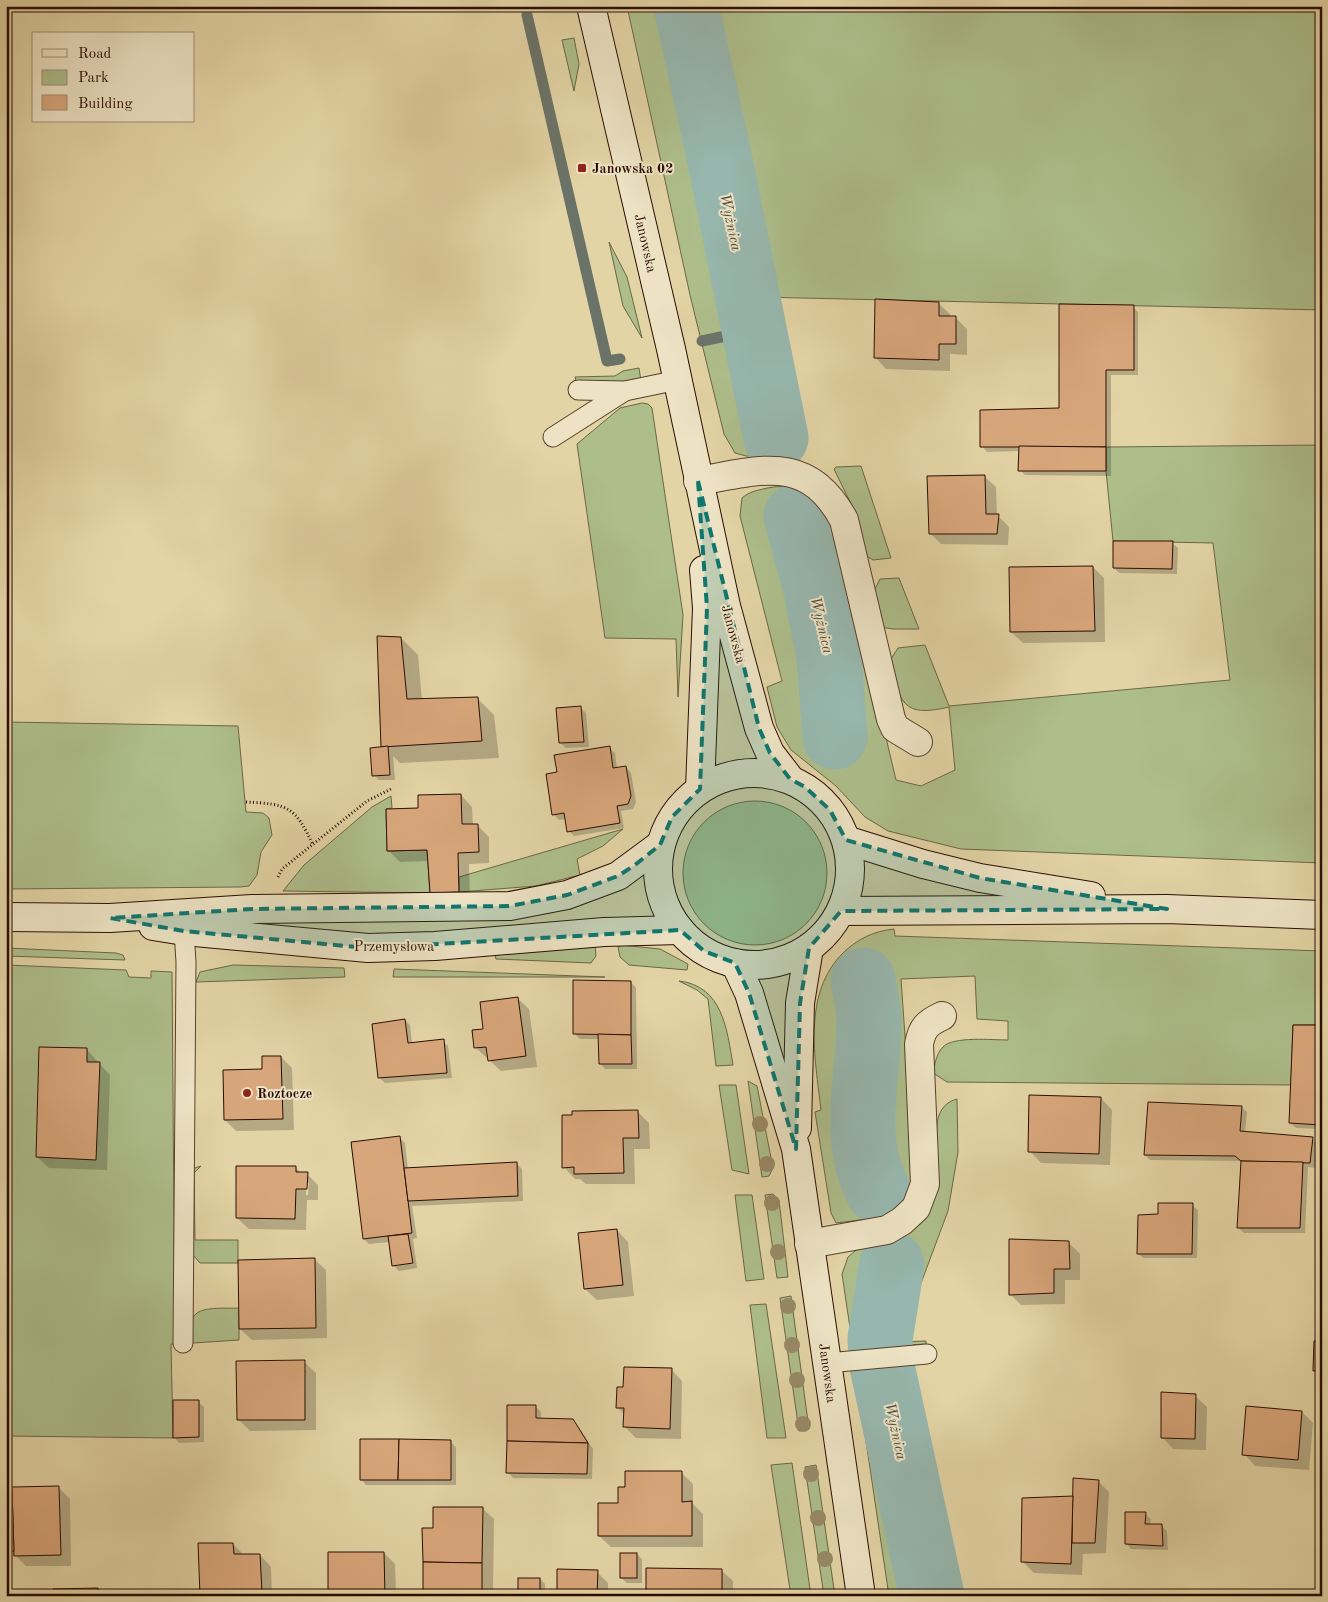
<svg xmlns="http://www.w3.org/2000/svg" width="1328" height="1602" viewBox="0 0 1328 1602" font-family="'Old Standard TT',serif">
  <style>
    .green { fill: #adbe8b; stroke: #6c6646 }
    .shadow { fill: #0003; fill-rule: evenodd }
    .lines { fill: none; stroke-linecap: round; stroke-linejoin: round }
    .stream { stroke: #6b7369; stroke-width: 11 }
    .river { stroke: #97b7ae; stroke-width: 65 }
    .building { fill: #d8a67b; stroke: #2a0d02 }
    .lane-casing { stroke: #583f2b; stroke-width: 21 }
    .street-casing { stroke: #583f2b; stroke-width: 30 }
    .secondary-casing { stroke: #2a0d02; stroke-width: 30 }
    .path { stroke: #2a0d02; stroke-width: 3; stroke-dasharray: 1 2.5; stroke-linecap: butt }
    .lane { stroke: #ede3c4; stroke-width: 19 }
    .street { stroke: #ede3c4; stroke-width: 28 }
    .secondary { stroke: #ede3c4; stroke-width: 28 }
    .tree { fill: #978966 }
    .marked { fill: #0f766e; fill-opacity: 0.2; stroke: #0f766e; stroke-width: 4; stroke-dasharray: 10 6; stroke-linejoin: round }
    .poi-dot { fill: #8f2418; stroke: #ede3c4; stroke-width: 2 }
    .labels { text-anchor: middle; stroke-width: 4; stroke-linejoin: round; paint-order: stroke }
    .poi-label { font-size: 14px; font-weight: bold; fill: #2a0d02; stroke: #ede3c4; text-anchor: start }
    .street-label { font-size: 14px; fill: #2a0d02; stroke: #ede3c4 }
    .water-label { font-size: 15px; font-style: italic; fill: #50483e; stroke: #ede3c4 }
  </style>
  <rect width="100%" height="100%" fill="#e3d4a5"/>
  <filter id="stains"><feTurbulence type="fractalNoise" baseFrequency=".004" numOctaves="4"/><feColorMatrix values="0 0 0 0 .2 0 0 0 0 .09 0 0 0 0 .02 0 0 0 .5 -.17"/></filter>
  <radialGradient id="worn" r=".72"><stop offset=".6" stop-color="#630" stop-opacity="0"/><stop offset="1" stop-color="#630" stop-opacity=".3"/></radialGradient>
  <g class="green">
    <path d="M627,6H676L770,457L746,456L735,453L724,434L690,295Z"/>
    <path d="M696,6H1322V310L758,297L729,155Z"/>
    <path d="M574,38L579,64L574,91L562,40Z"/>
    <path d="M609,242L627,277L642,338L623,306Z"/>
    <path d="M639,368L641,381L619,383L576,381L575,377L615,376L623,371Z"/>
    <path d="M642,403L648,404L652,408L683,615L678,697L676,639L605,638L577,444L620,408Z"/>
    <path d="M1322,445V863L961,849L888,831L865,817L836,786L791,750L777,727L767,687L782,681L740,516L742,498C749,492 755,491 763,489C791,482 812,490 829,514C836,524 838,540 842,551L896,780L921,786L955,770L949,707C902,718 901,703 889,662L898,648L925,645L949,706L1230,680L1213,543L1113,541L1106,471V447Z"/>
    <path d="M861,466L891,558L873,560L863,554L853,508L834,469L836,467Z"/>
    <path d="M899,578L919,629H893L880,627L873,593L880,579Z"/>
    <path d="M6,722L238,726L246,812L263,813L269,818L272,835L261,852L257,875L249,886L240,887L6,889Z"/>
    <path d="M391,796L392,808L386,809L387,851L427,850L430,893L283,891L304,865L372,807Z"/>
    <circle cx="755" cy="873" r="72"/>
    <path d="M623,829L603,846L577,859L580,875L536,886L459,892V877Z"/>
    <path d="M894,929L895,936L1322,951V1025H1293L1291,1085L947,1082L933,1073C935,1064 936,1054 943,1047C953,1036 993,1040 1008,1040V1021L977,1019L975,976L901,979L914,1163L911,1194L892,1216L836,1223L831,1213L815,1112L821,1110C815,1058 802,994 843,953C857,939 874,931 894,929Z"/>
    <path d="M621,945L660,949L688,964L687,970L629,965L620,957L618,947Z"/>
    <path d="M595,946L596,956L591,963L496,959L495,955Z"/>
    <path d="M6,948L116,953L123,955L125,960L6,956Z"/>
    <path d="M6,965L126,970L129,977L151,978V971L172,972L175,1344H171L173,1438L6,1436Z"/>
    <path d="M233,965L344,968L345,977L196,982L200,972Z"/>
    <path d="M394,969L605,977H393Z"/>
    <path d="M679,981C723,986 727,1030 733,1065L716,1066L708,999L697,990Z"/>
    <path d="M748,1081L757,1086L773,1168L769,1176L762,1177Z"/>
    <path d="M719,1085H736L749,1174L732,1170Z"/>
    <path d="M957,1099L958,1152L948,1211L899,1342L926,1341V1344L853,1348L842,1274L848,1257L855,1251L936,1191C937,1182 938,1173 938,1164C937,1143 929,1106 957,1099Z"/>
    <path d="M201,1166L194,1173L195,1240H238V1263H200L192,1254V1169Z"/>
    <path d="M773,1194L779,1200L788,1277L777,1278L765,1195Z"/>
    <path d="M735,1195H752L764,1279L746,1281Z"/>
    <path d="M791,1296L809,1429L799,1431L780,1298Z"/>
    <path d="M766,1304L786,1438H767L750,1305Z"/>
    <path d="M239,1308V1340L193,1343C192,1336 191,1325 193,1318C198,1305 227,1309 239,1308Z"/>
    <path d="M865,1367H879L929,1596H889L856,1374Z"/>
    <path d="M792,1463L811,1596H791L771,1465Z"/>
    <path d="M816,1465L835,1596H824L805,1467Z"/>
  </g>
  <g class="shadow">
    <path d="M938,303L950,314V317L956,318L967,329V355L950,354V371L886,369L875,357Z"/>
    <path d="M1133,307L1138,312V375H1111V476L1025,475L1020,470V451L987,452L982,446L1060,409Z"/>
    <path d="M984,476L996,487L997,515L1009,527L1008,545L941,544L930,533Z"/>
    <path d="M1172,543L1178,548L1177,574L1119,573L1114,568Z"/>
    <path d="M1093,567L1104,578L1105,642L1023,643L1011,632Z"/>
    <path d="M401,638L418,655L422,700L477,698L494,715L499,758L400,763L393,756L395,780H379L374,775L384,748Z"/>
    <path d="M581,708L586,713L589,747L566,748L560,743Z"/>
    <path d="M609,748L615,753L617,769L626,767L631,773L636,802L633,809L621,811L624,828L574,836L569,831L566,819L559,820L553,814L558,773Z"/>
    <path d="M461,795L472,807L473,825H477L489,837V863L469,864L470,903L443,904L431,892L429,861L400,862L388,850L419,809Z"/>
    <path d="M631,982L636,988L637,1069H605L600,1063L599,1039H580L574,1033Z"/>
    <path d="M517,998L529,1009L537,1067L501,1071L476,1048L485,1030Z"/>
    <path d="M405,1020L410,1025L412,1044L443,1041L448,1046L452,1078L385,1083L379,1077Z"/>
    <path d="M1322,1026V1129L1296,1128L1290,1123Z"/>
    <path d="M87,1050L110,1075L107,1170L49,1168L37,1157Z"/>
    <path d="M281,1057L292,1068L294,1130L236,1131L225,1120Z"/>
    <path d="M1101,1098L1112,1110L1110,1165L1041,1163L1030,1151Z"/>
    <path d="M1241,1107L1247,1112L1245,1133L1312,1138L1317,1144L1315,1168L1308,1167L1305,1233H1244L1238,1227L1241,1161L1150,1160L1145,1155Z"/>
    <path d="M638,1112L649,1123L650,1149H634L635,1184H586L580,1179H575L564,1167Z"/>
    <path d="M400,1138L405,1143L408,1169L516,1163L522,1169L523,1201L412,1206L417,1238L413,1239L417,1268L399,1271L394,1266L390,1242L369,1244L364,1239Z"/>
    <path d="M295,1167L302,1174H307L318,1185V1200H307L306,1230L249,1229L237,1218ZM306,1181L309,1183L308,1195H306Z"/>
    <path d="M1192,1205L1198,1210L1197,1258H1143L1138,1253Z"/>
    <path d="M617,1230L628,1242L634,1296L597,1300L585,1289L579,1234Z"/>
    <path d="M1068,1242L1080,1254V1280H1065V1304L1021,1305L1010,1294Z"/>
    <path d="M314,1259L326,1270L327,1338L252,1340L240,1329Z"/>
    <path d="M1322,1343V1375H1319L1314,1370Z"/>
    <path d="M304,1362L316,1373V1430L250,1431L238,1419Z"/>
    <path d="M671,1369L682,1381L681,1439L636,1438L625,1427V1415L618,1408L625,1389Z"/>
    <path d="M1195,1396L1207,1407L1206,1450L1173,1449L1162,1437Z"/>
    <path d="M198,1402L204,1407V1442L179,1443L174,1437Z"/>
    <path d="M535,1406L541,1412V1420L572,1421L578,1426L593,1449L592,1479L513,1478L508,1472Z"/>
    <path d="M1302,1412L1313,1423L1309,1470L1255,1466L1244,1454Z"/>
    <path d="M451,1442L456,1447V1485H366L361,1479Z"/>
    <path d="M681,1472L693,1484V1504L703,1514V1547H611L599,1536L619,1504L626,1488Z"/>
    <path d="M1098,1481L1109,1492L1106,1553L1083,1554L1082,1575L1034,1573L1022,1561L1074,1497Z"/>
    <path d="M59,1488L70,1499L71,1566H26L16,1556L6,1557V1493L14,1496Z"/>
    <path d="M482,1508L494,1519L493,1596H425L434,1529Z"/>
    <path d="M1145,1514L1151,1519L1150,1526H1162L1167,1531L1168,1550L1131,1549L1126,1543Z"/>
    <path d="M233,1544L244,1555H260L271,1567L272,1596H201Z"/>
    <path d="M384,1553L395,1564L396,1596H329Z"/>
    <path d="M637,1554L642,1559V1583H627L621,1578Z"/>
    <path d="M721,1570L733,1581V1596H647Z"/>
    <path d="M597,1572L608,1583V1596H558Z"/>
    <path d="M540,1579L545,1584V1596H520Z"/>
    <path d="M97,1589L103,1596H55Z"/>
  </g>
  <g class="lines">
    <g class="stream">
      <path d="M527,15L607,361L620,359"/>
      <path d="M702,341L754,330"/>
    </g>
    <g class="river">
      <path d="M686,6L718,151L776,438"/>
      <path d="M796,516L815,586L829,656L835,737"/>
      <path d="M863,980C865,993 869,1008 869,1022C869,1077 850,1139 878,1191"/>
      <path d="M892,1264L880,1339L882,1366L932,1596"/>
    </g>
  </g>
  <g class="building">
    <path d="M875,299L939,302V316H956V344H939V360L874,358Z"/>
    <path d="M1059,304L1134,305V370H1106V447H980V410L1059,408Z"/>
    <path d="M1019,446L1106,447V471H1018Z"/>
    <path d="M985,475L986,514H999L997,534H929L927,476Z"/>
    <path d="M1113,541H1173L1172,569L1113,568Z"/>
    <path d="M1093,566L1095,631L1010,632L1009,567Z"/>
    <path d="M377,636L401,637L407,699L478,697L482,741L381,747Z"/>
    <path d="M581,706L584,742L559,743L556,708Z"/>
    <path d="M388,746L390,775L372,776L370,748Z"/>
    <path d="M610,746L613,768L626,766L631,796L628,804L617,806L620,823L567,832L564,813L552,815L546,774L557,772L554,755Z"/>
    <path d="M461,794L462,824H478L479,852L458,853L459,892L430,893L427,850L387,851L386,809L418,808V795Z"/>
    <path d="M573,980L631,981V1035L573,1034Z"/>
    <path d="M518,997L526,1056L488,1061L486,1047L474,1048L472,1030L483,1029L480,1002Z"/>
    <path d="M405,1019L408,1043L444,1039L447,1073L378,1078L372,1024Z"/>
    <path d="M1293,1025H1322V1125L1289,1123Z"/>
    <path d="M598,1034L631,1035L632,1064H599Z"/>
    <path d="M39,1047L87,1048V1062H100L96,1160L36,1157Z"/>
    <path d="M262,1056H281L283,1119L224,1120L223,1070L262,1069Z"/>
    <path d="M1029,1095L1101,1097L1099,1154L1028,1152Z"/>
    <path d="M1148,1102L1242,1106L1240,1131L1313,1137L1310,1163L1241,1161L1235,1156L1144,1155Z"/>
    <path d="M638,1110L639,1138H623L624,1173L574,1174V1167L562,1168V1115H572V1111Z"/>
    <path d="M400,1136L412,1233L363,1239L351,1142Z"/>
    <path d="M1241,1161L1303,1162L1300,1228H1237Z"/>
    <path d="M517,1162L518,1196L408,1201L404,1168Z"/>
    <path d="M236,1166H296V1172H308L307,1189H296L295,1219L236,1218Z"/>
    <path d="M1158,1203H1193L1192,1254H1137L1138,1215L1158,1214Z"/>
    <path d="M617,1229L623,1285L584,1289L578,1233Z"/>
    <path d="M408,1234L413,1263L392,1266L388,1236Z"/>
    <path d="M1009,1239L1069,1241L1070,1269H1054V1293L1009,1295Z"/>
    <path d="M315,1258L316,1328L239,1329L238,1260Z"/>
    <path d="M1314,1341H1322V1370L1313,1371Z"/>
    <path d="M305,1360V1420H237L236,1361Z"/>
    <path d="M624,1367L672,1368L670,1429L623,1427L624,1408H616L617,1387H623Z"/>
    <path d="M1161,1392L1196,1394L1195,1439L1161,1438Z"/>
    <path d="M173,1400H199V1437L173,1438Z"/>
    <path d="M507,1405H536V1418L573,1419L588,1443L507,1441Z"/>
    <path d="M1246,1406L1302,1411L1298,1460L1242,1455Z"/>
    <path d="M360,1439H399L398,1480H360Z"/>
    <path d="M399,1439L451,1440V1480H398Z"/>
    <path d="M507,1441L588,1443L587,1474L506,1473Z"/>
    <path d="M625,1471H682V1502L692,1501V1536H598V1503H618V1487H625Z"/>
    <path d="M1073,1478L1099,1480L1095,1543H1072Z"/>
    <path d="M59,1486L61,1555L14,1556L12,1487Z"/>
    <path d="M6,1492H12L14,1551L6,1552Z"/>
    <path d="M1073,1496L1071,1564L1021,1562L1022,1498Z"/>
    <path d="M433,1507H483L482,1563L423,1562L422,1528H433Z"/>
    <path d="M1125,1512H1146L1145,1524H1162L1163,1546L1125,1544Z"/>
    <path d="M198,1543H233L234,1554H260L262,1592H248V1596H200Z"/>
    <path d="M328,1552H384L385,1596H328Z"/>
    <rect x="620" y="1553" width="17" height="25"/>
    <path d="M423,1562L482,1563V1596L423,1595Z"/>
    <path d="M646,1568L722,1569V1596H646Z"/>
    <path d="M557,1569L598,1570L597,1596H557Z"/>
    <rect x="518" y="1578" width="22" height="18"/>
    <path d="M98,1588V1596H53V1589Z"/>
  </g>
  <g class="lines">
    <defs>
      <g id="lane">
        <path d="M578,390L625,391L678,380"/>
        <path d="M553,437L625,391"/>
        <path d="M183,1343L186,962L184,931"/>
        <path d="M827,1363L927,1354"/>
      </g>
      <g id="street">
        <path d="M698,481C761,470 808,453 844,520L891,719L895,728L918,742"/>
        <path d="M809,1244L887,1230L902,1221L916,1208L925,1184L919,1044C922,1028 927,1023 942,1016"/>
      </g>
      <g id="secondary">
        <path d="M591,6L671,349L726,606L759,728L770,753L790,779"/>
        <circle cx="754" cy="869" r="96"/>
        <path d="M700,789L707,608L704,570"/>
        <path d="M846,840L923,864L980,878L1091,896"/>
        <path d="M841,911L1167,909L1322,915"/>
        <path d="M6,917L110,918L252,909L510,906L567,895L618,876L660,845"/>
        <path d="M153,926L184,931L368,948L435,946L604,932L680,930"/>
        <path d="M735,963L749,993L796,1149L861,1596"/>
        <path d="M797,1128L800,1003L809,948"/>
      </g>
    </defs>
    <use href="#lane" class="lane-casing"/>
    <use href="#street" class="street-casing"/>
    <use href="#secondary" class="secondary-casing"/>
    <g class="path">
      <path d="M246,802C289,804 295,807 313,845"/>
      <path d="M278,877L282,869L367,801L391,789"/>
    </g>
    <use href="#lane" class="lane"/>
    <use href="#street" class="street"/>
    <use href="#secondary" class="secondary"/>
  </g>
  <g class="tree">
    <circle cx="760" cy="1124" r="8"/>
    <circle cx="767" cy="1164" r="8"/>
    <circle cx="772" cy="1203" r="8"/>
    <circle cx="778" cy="1252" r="8"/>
    <circle cx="788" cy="1306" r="8"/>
    <circle cx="792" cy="1345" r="8"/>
    <circle cx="797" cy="1380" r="8"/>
    <circle cx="803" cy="1424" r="8"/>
    <circle cx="811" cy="1474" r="8"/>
    <circle cx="818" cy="1518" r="8"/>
    <circle cx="825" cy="1559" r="8"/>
  </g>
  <path class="marked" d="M698,481L759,728L770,753L790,779L805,787L830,810L846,840L980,878L1167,909L841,911L809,948L800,1003L796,1149L749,993L735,963L704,951L680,930L368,948L184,931L110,918L252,909L510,906L567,895L618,876L635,865L660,845L672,817L700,789L707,608Z"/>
  <g class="poi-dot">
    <rect x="577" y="163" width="10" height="10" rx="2.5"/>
    <circle cx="247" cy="1093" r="5"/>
  </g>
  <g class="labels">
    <g class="poi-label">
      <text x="592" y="173">Janowska 02</text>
      <text x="257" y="1098">Roztocze</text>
    </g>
    <g class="street-label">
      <text transform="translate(646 243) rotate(77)" y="5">Janowska</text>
      <text transform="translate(734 634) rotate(75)" y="5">Janowska</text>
      <text x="394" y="951">Przemysłowa</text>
      <text transform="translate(828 1373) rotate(82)" y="5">Janowska</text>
    </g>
    <g class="water-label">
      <text transform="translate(731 222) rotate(78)" y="5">Wyżnica</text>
      <text transform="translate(822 625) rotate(77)" y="5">Wyżnica</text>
      <text transform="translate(896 1431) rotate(78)" y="5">Wyżnica</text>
    </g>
  </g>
  <rect width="1328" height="1602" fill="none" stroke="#e3d4a5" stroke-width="25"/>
  <rect x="8" y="8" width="1313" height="1587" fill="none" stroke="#2a0d02" stroke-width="2.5"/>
  <rect x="12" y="12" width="1303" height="1577" fill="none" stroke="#2a0d02"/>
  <rect x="32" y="32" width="162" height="90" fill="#ede3c4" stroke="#9f8d76"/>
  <rect x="42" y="49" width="25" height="8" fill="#ede3c4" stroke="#9f8d76"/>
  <text x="78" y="58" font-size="15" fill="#2a0d02">Road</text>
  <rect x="42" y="70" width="25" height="15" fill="#adbe8b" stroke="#9f8d76"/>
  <text x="78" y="82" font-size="15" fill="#2a0d02">Park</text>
  <rect x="42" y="95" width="25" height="15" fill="#d8a67b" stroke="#9f8d76"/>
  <text x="78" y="108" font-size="15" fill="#2a0d02">Building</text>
  <rect width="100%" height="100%" filter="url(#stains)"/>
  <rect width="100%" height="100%" fill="url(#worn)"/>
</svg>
